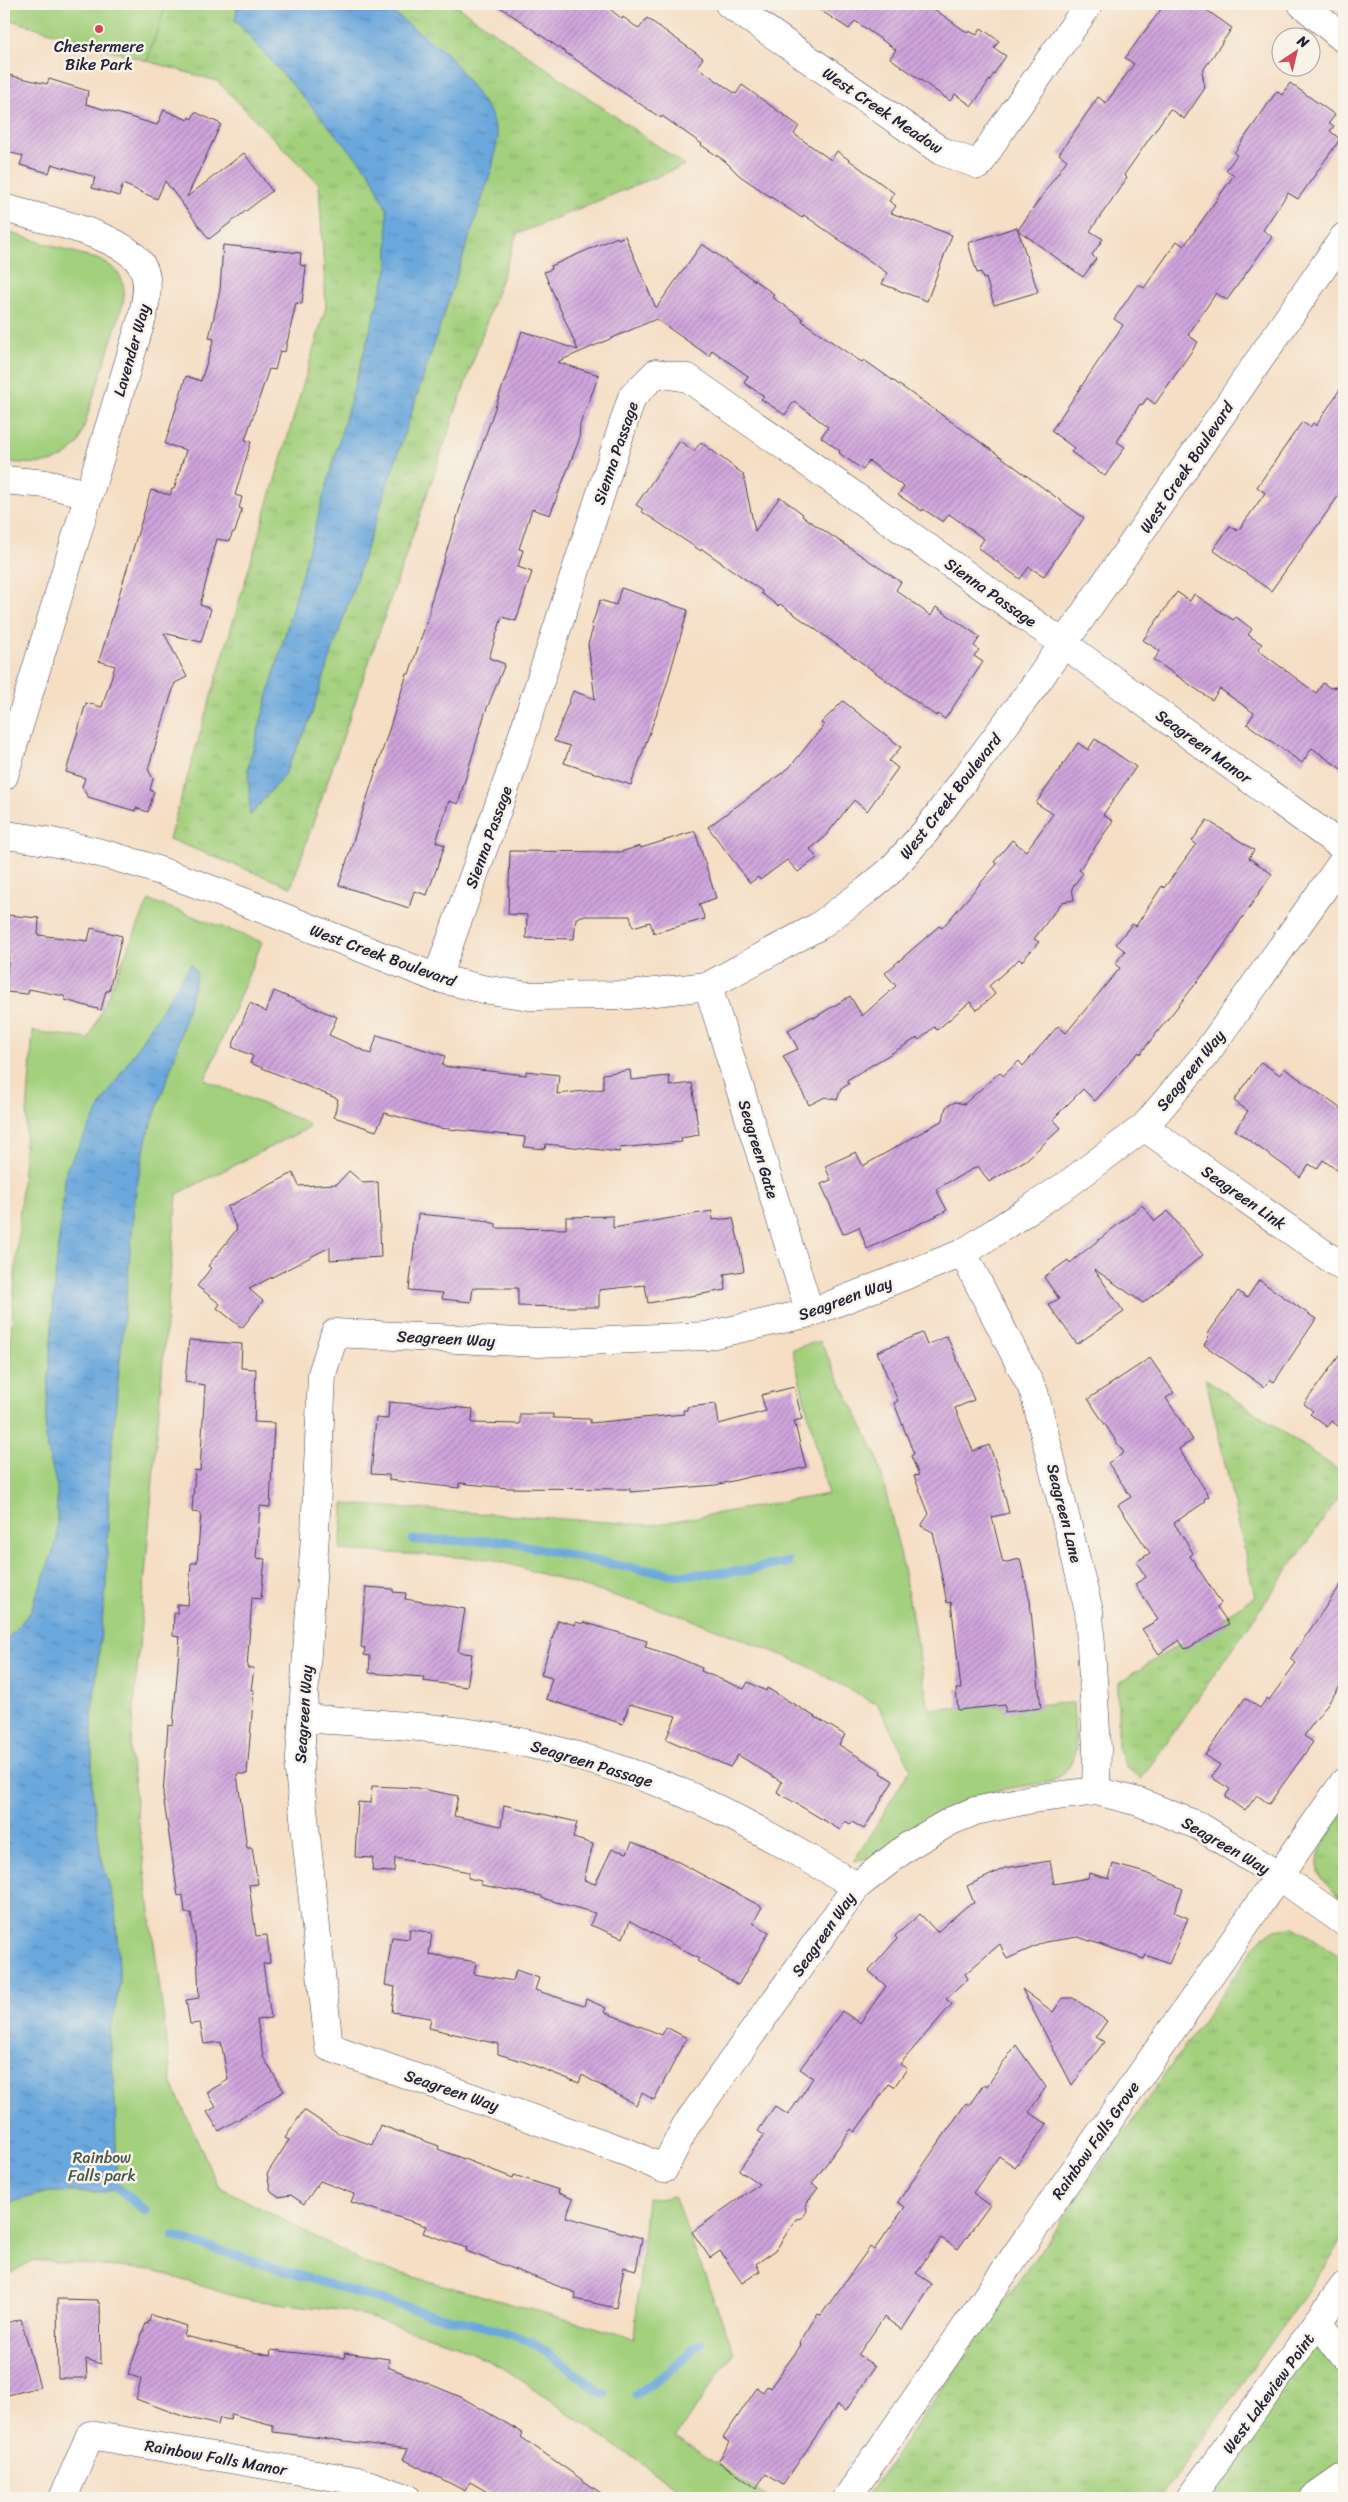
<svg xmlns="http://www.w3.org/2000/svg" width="1348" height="2502" viewBox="0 0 1348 2502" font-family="Sriracha,sans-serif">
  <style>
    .grass { fill: url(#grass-tufts); stroke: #62795c }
    .park { fill: #a3d07d; stroke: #62795c }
    .water { fill: url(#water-ripples); stroke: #46648c }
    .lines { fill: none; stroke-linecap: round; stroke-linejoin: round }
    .stream { stroke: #6ba7dc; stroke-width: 9 }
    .building { fill: url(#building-hatch) }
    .minor-casing { stroke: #423e50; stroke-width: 29 }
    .minor { stroke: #fff; stroke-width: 28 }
    .poi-dot { fill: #d1495b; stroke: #f7f3e8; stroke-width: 2 }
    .labels { text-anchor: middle; stroke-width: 5; stroke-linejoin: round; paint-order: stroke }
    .poi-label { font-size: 16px; fill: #22223b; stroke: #f7f3e8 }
    .street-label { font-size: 16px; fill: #22223b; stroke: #f7f3e8 }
    .park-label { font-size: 16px; fill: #49564f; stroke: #f7f3e8 }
  </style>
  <defs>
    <pattern id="grass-tufts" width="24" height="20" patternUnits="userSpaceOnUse" patternTransform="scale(1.25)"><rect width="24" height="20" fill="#a3d07d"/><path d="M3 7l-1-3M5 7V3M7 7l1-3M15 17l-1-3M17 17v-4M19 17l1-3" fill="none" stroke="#8cb26d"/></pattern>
    <pattern id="water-ripples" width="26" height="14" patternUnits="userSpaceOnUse" patternTransform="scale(1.25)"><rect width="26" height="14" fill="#6ba7dc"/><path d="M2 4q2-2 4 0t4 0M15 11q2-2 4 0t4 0" fill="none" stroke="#5888b4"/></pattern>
    <pattern id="building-hatch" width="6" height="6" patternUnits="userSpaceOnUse" patternTransform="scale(1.25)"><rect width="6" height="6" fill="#d0a4dc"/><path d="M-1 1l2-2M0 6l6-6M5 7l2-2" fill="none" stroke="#a885b4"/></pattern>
  </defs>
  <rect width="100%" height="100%" fill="#f7f3e8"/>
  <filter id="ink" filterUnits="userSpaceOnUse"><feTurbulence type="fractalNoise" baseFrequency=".02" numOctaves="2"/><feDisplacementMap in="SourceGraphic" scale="10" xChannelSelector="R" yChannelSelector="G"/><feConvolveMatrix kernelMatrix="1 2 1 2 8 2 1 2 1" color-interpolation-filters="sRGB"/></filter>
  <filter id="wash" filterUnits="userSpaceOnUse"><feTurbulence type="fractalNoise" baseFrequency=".0096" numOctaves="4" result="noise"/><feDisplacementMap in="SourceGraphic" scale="20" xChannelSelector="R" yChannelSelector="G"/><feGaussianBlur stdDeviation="1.12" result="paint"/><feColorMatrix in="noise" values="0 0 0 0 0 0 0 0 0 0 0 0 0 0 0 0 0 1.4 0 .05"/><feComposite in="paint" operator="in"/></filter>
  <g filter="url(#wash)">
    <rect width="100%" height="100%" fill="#f5dec4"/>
    <g class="grass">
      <path d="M39,4H454L685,165L517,234L291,887L169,839L326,307L319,184L217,81L147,61L154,40Z"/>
      <path d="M1206,1379L1344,1474V1490L1141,1779L1126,1767L1118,1750V1683L1255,1597Z"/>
      <path d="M1344,1812V1900C1301,1869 1319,1847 1344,1812Z"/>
      <path d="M1295,1927L1344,1959V2239L1161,2498H865L1262,1937L1275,1930Z"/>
      <path d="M1319,2323L1344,2356V2477L1314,2498H1190Z"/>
    </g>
    <g class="park">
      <path d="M4,4H166L147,61L4,18Z"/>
      <path d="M4,231L100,260C120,269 127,282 123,304L79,442C58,470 35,463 4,462Z"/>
      <path d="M149,900L262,942L205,1080L308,1123V1128L177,1194L130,1754L172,2084L218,2186L367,2264L634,2338L647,2198L659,2199L674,2196L734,2352L676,2437L768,2498H691L505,2369L456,2344L347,2311L243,2299L152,2270L33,2260L4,2277V1433L33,1031L89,1039Z"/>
      <path d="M820,1341L877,1456L901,1557L929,1709L1073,1703L1076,1750L1071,1764L1062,1775L1050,1782L998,1790L968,1799L908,1830L873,1857L854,1861L911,1768L878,1705L802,1663L688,1618L492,1559L340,1550L344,1504L651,1525L828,1494L792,1349Z"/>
    </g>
    <g class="water">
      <path d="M238,4H382L449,55L490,112L498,137L492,169L308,725L284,775L250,816L248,767L388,266L387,210L370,173L235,20Z"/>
      <path d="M191,964L197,974L174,1059L147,1137L136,1190L110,1466L106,1585L92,1717V1788L101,1856L115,1906L120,1981L110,2035L115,2101L117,2187L105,2192H48L4,2204V1643L31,1611L57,1541V1488L45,1437L55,1279L66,1170L105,1098Z"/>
    </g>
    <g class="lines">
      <g class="stream">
        <path d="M413,1540L503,1541L620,1566L681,1575L744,1571L788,1562"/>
        <path d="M117,2187L145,2211"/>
        <path d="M173,2236L314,2280L426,2313L496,2329L532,2342L604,2394"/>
        <path d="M636,2395L670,2371L700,2343"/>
      </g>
    </g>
    <g id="blocks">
      <g class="building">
        <path d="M496,4H604L622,19L623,17L639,29L647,18L703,58L697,67L736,94L742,85L799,126L794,134L831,160L837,151L894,193L889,201L896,206L891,213L952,235L927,301L882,284L887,273L804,215L802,218L740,176L725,161L701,145L702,144L662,116L661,118L618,89Z"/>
        <path d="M811,4H927L968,33L969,31L977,35L981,28L999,41L994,48L1006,56L972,106L955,94L950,101L890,58L896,50L855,21L849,29Z"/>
        <path d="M1165,4H1198L1232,28L1202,72L1205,88L1184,119L1170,109L1124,175L1127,178L1090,231L1103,239L1092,255L1096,259L1083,277L1018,230L1038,292L994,305L986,278L983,279L981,272L977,273L968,243L1017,227L1018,230L1067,160L1059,154L1098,97L1106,103L1134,64L1125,58Z"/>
        <path d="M4,74L47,84L49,79L88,91L86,104L157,125L164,110L188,120L189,117L192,119L195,112L221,124L187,197L244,153L272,191L209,239L165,181L157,199L123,184L119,196L92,188L95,177L52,164L49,173L20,165L23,156L4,151Z"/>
        <path d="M1290,83L1335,115L1329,123L1334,126L1330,131L1340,139L1298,199L1288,193L1263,230L1272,237L1227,300L1216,293L1188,335L1198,342L1155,404L1147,398L1142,405L1140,404L1117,442L1125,447L1105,476L1071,452L1074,448L1051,431L1123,325L1114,319L1138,284L1144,288L1177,241L1184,246L1234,175L1226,170L1237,155L1234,153L1277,91L1282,95Z"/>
        <path d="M625,236L656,308L702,244L774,294L772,297L803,319L802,321L855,358L862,362L864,360L1007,461L1084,518L1044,576L1029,567L1020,579L978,548L984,539L949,514L943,522L923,509L922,511L898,495L904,487L869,461L863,470L839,453L840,451L821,437L828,427L794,401L785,415L761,399L764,396L744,383L748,376L712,350L709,356L656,319L557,362L599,375L580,424L579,440L550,515L532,509L519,549L523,550L518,567L532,572L516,621L502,617L489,658L505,664L485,713L458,804L449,801L436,842L445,845L427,895L414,891L409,908L339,885L407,674H409L430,612V604L461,505L522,331L578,350L544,272L552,269L551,266L617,237L618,239Z"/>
        <path d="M223,245L301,253L300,265L306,266L302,304L296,303L285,352L280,351L275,370L269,369L245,440L251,442L235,495L242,497L239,508L242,509L235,532H233L229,541L217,539L200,605L211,609L201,642L164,633L187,677L175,683L148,769L153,779L150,790L154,792L148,812L136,808L135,811L88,797L82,787L85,778L66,772L86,703L102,707L115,666L99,661L151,490L170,495L172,489H174L186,450L165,444L186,376L201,381L214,339L209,338L220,290Z"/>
        <path d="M1344,383V488L1271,591L1213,550L1230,526L1238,531L1265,493L1257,487L1302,422L1310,427L1313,423L1316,426Z"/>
        <path d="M680,441L694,451L701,442L743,474L755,531L780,497L803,514L802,516L901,582L896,590L931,616L936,607L980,637L974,646L979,650L974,656L983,662L945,719L938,714L936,716L780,604L778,606L761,593L762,591L702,549L701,551L641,511L643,509L636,505Z"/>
        <path d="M621,588L688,610L666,687L631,785L564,763L570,746L554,741L573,691L595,699L588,644L593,628H591L600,600L616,605Z"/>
        <path d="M1177,592L1190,601L1194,594L1233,620L1236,617L1252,629L1248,635L1262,644L1258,650L1316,693L1323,683L1330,688L1343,686L1344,771L1312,748L1302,763L1247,724L1254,713L1220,689L1212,700L1154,660L1160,651L1143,640Z"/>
        <path d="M843,701L901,747L889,761L898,768L867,811L854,800L823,839L810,849L817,858L798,872L787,860L760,880L758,877L750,883L708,827L789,768L824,725L821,723Z"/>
        <path d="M1095,739L1136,767L1103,815L1113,821L1079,870L1083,873L1072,888L1074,900L1062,902L1034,939L1039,942L1022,961L1019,959L989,986L995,994L977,1010L970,1002L937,1030L934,1027L919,1040L917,1038L847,1080L849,1084L841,1089L837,1100L825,1097L809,1105L783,1056L798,1049L788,1030L813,1016L814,1018L850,996L862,1016L896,986L885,973L939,926L942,928L997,864L994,862L1012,840L1026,851L1053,814L1036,803L1078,743L1088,750Z"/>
        <path d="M1207,820L1254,850L1249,858L1272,874L1209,967L1140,1054L1139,1052L1130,1061L1095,1101L1083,1089L1053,1119L1061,1128L1026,1160L989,1182L978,1166L936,1189L947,1210L942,1213L867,1249L859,1227L843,1234L821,1184L831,1180L825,1166L856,1152L863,1166L943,1120L946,1107L955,1102L964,1104L1000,1072L1003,1076L1019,1061L1023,1066L1058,1026L1066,1033L1120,968L1115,964L1125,951L1116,944L1132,924L1136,926L1162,886L1164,888L1196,844L1192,841Z"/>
        <path d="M695,831L716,898L699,904L705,919L654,933L650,922L633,927L630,916H579V918H576L574,939L526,938L527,915L508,914L510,851L620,852L640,846L641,848Z"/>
        <path d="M7,915L39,918L38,935L88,941L91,928L122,936L109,991H106L101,1010L65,1000L64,996L29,989L28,994L5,992L9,955L4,954Z"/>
        <path d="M274,991L337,1017L329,1035L371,1054L377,1035L445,1056L442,1066L526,1075V1071L559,1075L557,1094L603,1089V1074L630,1070L631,1080L669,1076L670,1086L692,1083L699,1135L681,1138L682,1142L619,1148L620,1152L546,1144L545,1149L524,1147L525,1137L439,1128L385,1113L376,1131L334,1117L338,1099L250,1063L253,1056L232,1047L250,1003L266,1012Z"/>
        <path d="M1261,1062L1280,1075L1284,1068L1344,1111V1175L1323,1160L1317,1169L1309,1164L1300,1177L1235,1130L1248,1111L1234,1101Z"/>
        <path d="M349,1171L363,1183L378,1182L381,1257L330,1260V1247L249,1289L263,1301L242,1328L217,1308L220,1304L197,1286L211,1268L208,1266L237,1229L227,1207L293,1173L299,1186L337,1184Z"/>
        <path d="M1142,1205L1155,1221L1168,1211L1203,1255L1143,1303L1094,1269L1124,1312L1077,1344L1048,1304L1059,1299L1044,1277L1068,1260L1070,1263Z"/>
        <path d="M712,1211L713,1220L733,1218L740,1248L744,1271L724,1274L726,1290L648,1303L645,1285L599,1290V1307H563L518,1306V1288H473L471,1302L442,1299L443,1293L409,1290L418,1214L482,1220L496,1224V1228L566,1229V1217L613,1216V1228Z"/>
        <path d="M1259,1280L1316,1319L1274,1382L1270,1379L1264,1387L1204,1345L1209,1337L1207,1335L1238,1291L1247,1298Z"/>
        <path d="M922,1333L927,1345L947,1336L974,1400L955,1408L973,1451L989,1445L998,1469L1009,1513L992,1517L1003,1563L1020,1559L1030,1601L1041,1708L1005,1712V1705L958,1710L956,1689H961L951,1602L947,1603L933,1532L921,1526L929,1514L914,1476L919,1475L911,1456L914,1454L894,1403L898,1401L877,1352Z"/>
        <path d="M189,1340L242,1344L241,1368L256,1369L254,1422L274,1423L270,1507L260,1506L256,1558L265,1559L261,1599L252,1598L247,1668H254L251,1690H254L247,1774H237L247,1848H252L258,1884L249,1885L256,1936L267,1935L270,1963L263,1964L271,2018L257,2020L263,2057L284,2091L219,2131L207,2112L216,2107L207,2092L228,2080L221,2042L204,2044L200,2023L190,2024L186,2000L199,1998L197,1950L191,1913H185L183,1895L178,1896L163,1795L168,1725L173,1726L180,1637L173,1636L174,1613H177V1604L188,1605L191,1563H197L201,1513L192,1512L195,1470L200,1471L205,1385L185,1382Z"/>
        <path d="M1344,1349V1430L1331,1421L1327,1427L1310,1414L1313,1411L1304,1404Z"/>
        <path d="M1150,1358L1174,1393L1166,1398L1193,1440L1179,1449L1209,1496L1204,1499L1205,1502L1174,1523L1193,1553L1190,1556L1221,1603L1217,1607L1229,1624L1190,1647L1185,1649L1179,1640L1159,1654L1142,1629L1158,1620L1135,1584L1146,1577L1136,1562L1150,1553L1118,1505L1131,1497L1108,1463L1124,1453L1088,1399Z"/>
        <path d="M794,1387L802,1419L794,1421L806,1467L782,1473L753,1476L716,1485L630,1492V1489L508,1488L459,1483V1488L389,1480V1475L371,1474L376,1418L388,1419L389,1402L473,1409L472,1423L520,1424V1414H553V1418L590,1419V1423L684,1414L683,1410H687V1407L716,1404L719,1424L766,1411L761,1395Z"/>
        <path d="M1344,1580V1681L1304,1736L1313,1742L1269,1804L1257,1795L1245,1811L1225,1797L1230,1789L1214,1779L1212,1776L1220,1765L1205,1755L1245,1698L1260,1708L1267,1698L1269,1700L1296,1663L1290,1659Z"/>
        <path d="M366,1587L393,1589V1592L406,1593L405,1599L465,1609L458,1652L472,1654L467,1687L423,1681L424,1677L369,1673L370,1656L364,1655L365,1648L361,1647Z"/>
        <path d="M558,1620L575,1625L576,1622L583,1624V1622L647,1641L645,1647L674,1656L702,1668L701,1671L744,1689L748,1682L766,1691L767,1688L845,1735L839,1745L882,1771L881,1773L893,1781L864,1829L852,1822L850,1824L845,1821L840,1830L777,1792L782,1782L738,1755L730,1767L666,1739L676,1716L629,1704L623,1724L546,1699L552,1678L541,1675Z"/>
        <path d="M372,1786L417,1788L458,1796L454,1816L501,1826L504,1805L577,1822L573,1838L593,1844L584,1880L595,1884L612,1849L627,1853L632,1842L673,1859L762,1907L753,1923L769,1932L738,1985L697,1961L699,1959L630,1921L623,1938L590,1925L595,1913L542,1898V1896L481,1885V1881L468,1878L469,1872L395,1858L394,1872L372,1871L373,1858L355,1857L358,1802L371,1803Z"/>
        <path d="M1050,1861L1054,1884L1088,1878L1089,1873L1109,1879L1113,1864L1149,1874L1183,1889L1174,1912L1188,1918L1169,1964L1146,1955L1144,1959L1078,1937L1045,1942L1007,1959L1000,1944L965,1974L968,1979L946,1999L952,2004L900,2064L907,2069L894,2087L889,2084L855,2132L851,2129L812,2184L818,2188L806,2204L807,2211L802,2218L796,2219L776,2250L756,2264L760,2271L742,2283L720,2251L710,2258L692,2232L759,2184L739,2170L764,2135L758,2131L775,2106L788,2115L813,2078L800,2069L842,2011L860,2023L886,1986L869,1971L897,1939L895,1936L920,1914L937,1932L967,1906L974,1903L967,1886L1005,1868Z"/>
        <path d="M410,1929L432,1933L429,1954L476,1962L474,1974L513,1981L516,1970L539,1978L535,1990L584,2006L586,1999L606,2008L604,2012L662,2035L666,2027L687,2038L654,2100L642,2093L636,2105L582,2075L579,2083L525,2062L498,2054V2044L429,2028L431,2018L392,2012L395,1987L385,1985L392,1937L409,1939Z"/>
        <path d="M1022,1989L1053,2012L1063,1998H1073L1107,2021L1096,2037L1104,2042L1072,2085Z"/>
        <path d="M1016,2045L1046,2087L1029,2112L1047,2124L1015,2167L999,2156L973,2193L990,2205L958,2249L941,2238L916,2273L932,2284L902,2330L884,2317L858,2355L875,2366L846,2411L837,2405L783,2485L766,2474L756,2488L718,2461L730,2443L723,2438L757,2388L763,2392L767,2386L770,2388L801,2345L799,2343L818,2314L821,2315L870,2247L874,2250L905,2207L898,2202L966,2103L969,2105L984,2084L987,2086Z"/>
        <path d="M304,2110L338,2133L372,2145L380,2125L439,2146L438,2149L513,2178L514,2175L559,2190L558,2193L573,2199L566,2217L642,2238L636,2270L624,2267L616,2308L575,2299L576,2293L466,2251L467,2248L423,2233L426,2226L351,2202L354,2194L320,2181L304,2204L291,2195L278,2197L271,2192L267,2174L289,2140L285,2138Z"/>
        <path d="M57,2299L98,2300V2303H100L101,2364L86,2359L87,2378H58Z"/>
        <path d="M151,2315L187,2326L184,2336L270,2356L271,2350L344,2358L345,2353L389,2359L388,2367L461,2397L523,2433L521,2437L608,2498H498L470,2482L465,2491L403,2459L408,2449L273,2432V2425L231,2414L230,2420L220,2418L218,2425L185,2417L136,2399L141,2379L128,2374L146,2323L148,2324Z"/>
        <path d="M21,2319L40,2387L8,2395L4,2377V2324Z"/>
      </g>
    </g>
  </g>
  <g filter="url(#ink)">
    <use href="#blocks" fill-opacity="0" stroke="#423e50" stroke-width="1"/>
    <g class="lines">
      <defs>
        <g id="minor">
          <path d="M729,4L941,151L979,165L998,134L1089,4"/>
          <path d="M1302,4L1344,39"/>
          <path d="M4,208C39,219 127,234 143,268C150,283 146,302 142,318L4,776"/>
          <path d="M4,480L46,484L88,494"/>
          <path d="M4,835C98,845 178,876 265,910C322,933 380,955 437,978L483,989L529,996L629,995L708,986L819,926L867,890L890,871L926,831L1037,682L1344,237"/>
          <path d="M1344,860L1204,1056L1144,1127L1068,1184L963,1253L810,1313L706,1336L539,1343L335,1333L322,1374L315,1535L299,1771L329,2047L629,2153L664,2169L685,2127L857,1886L908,1846L951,1821L975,1811L1032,1799L1096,1791L1139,1802L1199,1826L1279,1876L1344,1922"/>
          <path d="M437,978L509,777L632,397L656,373L688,378L1064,644L1344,848"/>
          <path d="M708,986L810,1313"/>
          <path d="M1144,1127L1344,1268"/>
          <path d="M963,1253L1034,1392L1089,1611L1097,1749L1096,1791"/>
          <path d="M303,1718C367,1723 432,1726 495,1737C551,1747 606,1763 659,1783C729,1810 792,1850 857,1886"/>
          <path d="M1319,2323L1344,2356"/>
          <path d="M63,2498L90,2435L358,2481L407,2498"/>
          <path d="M847,2498L1344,1782"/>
          <path d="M1190,2498L1344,2286"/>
          <path d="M1314,2498L1344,2477"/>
        </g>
      </defs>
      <use href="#minor" class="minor-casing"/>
      <use href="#minor" class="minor"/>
    </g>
  </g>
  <circle class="poi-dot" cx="99" cy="29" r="5"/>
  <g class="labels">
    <g class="poi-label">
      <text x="99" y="52">Chestermere<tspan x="99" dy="18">Bike Park</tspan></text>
    </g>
    <g class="street-label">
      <text transform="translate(883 110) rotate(34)" y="6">West Creek Meadow</text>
      <text transform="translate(131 350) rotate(-74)" y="6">Lavender Way</text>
      <text transform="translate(615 453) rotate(-71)" y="6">Sienna Passage</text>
      <text transform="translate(1186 467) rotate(-56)" y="6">West Creek Boulevard</text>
      <text transform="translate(991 592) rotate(35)" y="6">Sienna Passage</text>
      <text transform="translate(1204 746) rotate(36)" y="6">Seagreen Manor</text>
      <text transform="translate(950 796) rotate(-52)" y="6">West Creek Boulevard</text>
      <text transform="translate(488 837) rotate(-70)" y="6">Sienna Passage</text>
      <text transform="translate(383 955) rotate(20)" y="6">West Creek Boulevard</text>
      <text transform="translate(1190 1070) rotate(-51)" y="6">Seagreen Way</text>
      <text transform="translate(759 1149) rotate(73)" y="6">Seagreen Gate</text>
      <text transform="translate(1244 1197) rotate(35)" y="6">Seagreen Link</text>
      <text transform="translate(845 1298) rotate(-20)" y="6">Seagreen Way</text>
      <text transform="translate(446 1338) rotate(3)" y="6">Seagreen Way</text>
      <text transform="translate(1065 1513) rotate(76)" y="6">Seagreen Lane</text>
      <text transform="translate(303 1714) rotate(-86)" y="6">Seagreen Way</text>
      <text transform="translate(592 1763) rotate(17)" y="6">Seagreen Passage</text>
      <text transform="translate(1226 1845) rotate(30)" y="6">Seagreen Way</text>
      <text transform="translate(823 1934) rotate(-55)" y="6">Seagreen Way</text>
      <text transform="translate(452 2090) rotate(19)" y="6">Seagreen Way</text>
      <text transform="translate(1095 2140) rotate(-55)" y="6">Rainbow Falls Grove</text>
      <text transform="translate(1268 2393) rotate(-54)" y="6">West Lakeview Point</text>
      <text transform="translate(216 2457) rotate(10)" y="6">Rainbow Falls Manor</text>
    </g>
    <g class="park-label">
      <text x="102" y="2163">Rainbow<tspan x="102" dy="18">Falls park</tspan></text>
    </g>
  </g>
  <rect width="1348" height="2502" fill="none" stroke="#f7f3e8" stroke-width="20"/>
  <g transform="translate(1296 52) rotate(35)"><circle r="24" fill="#f7f3e8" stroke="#a29fa3"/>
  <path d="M0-4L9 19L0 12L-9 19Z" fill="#d1495b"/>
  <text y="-8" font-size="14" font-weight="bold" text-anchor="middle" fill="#22223b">N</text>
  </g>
</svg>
